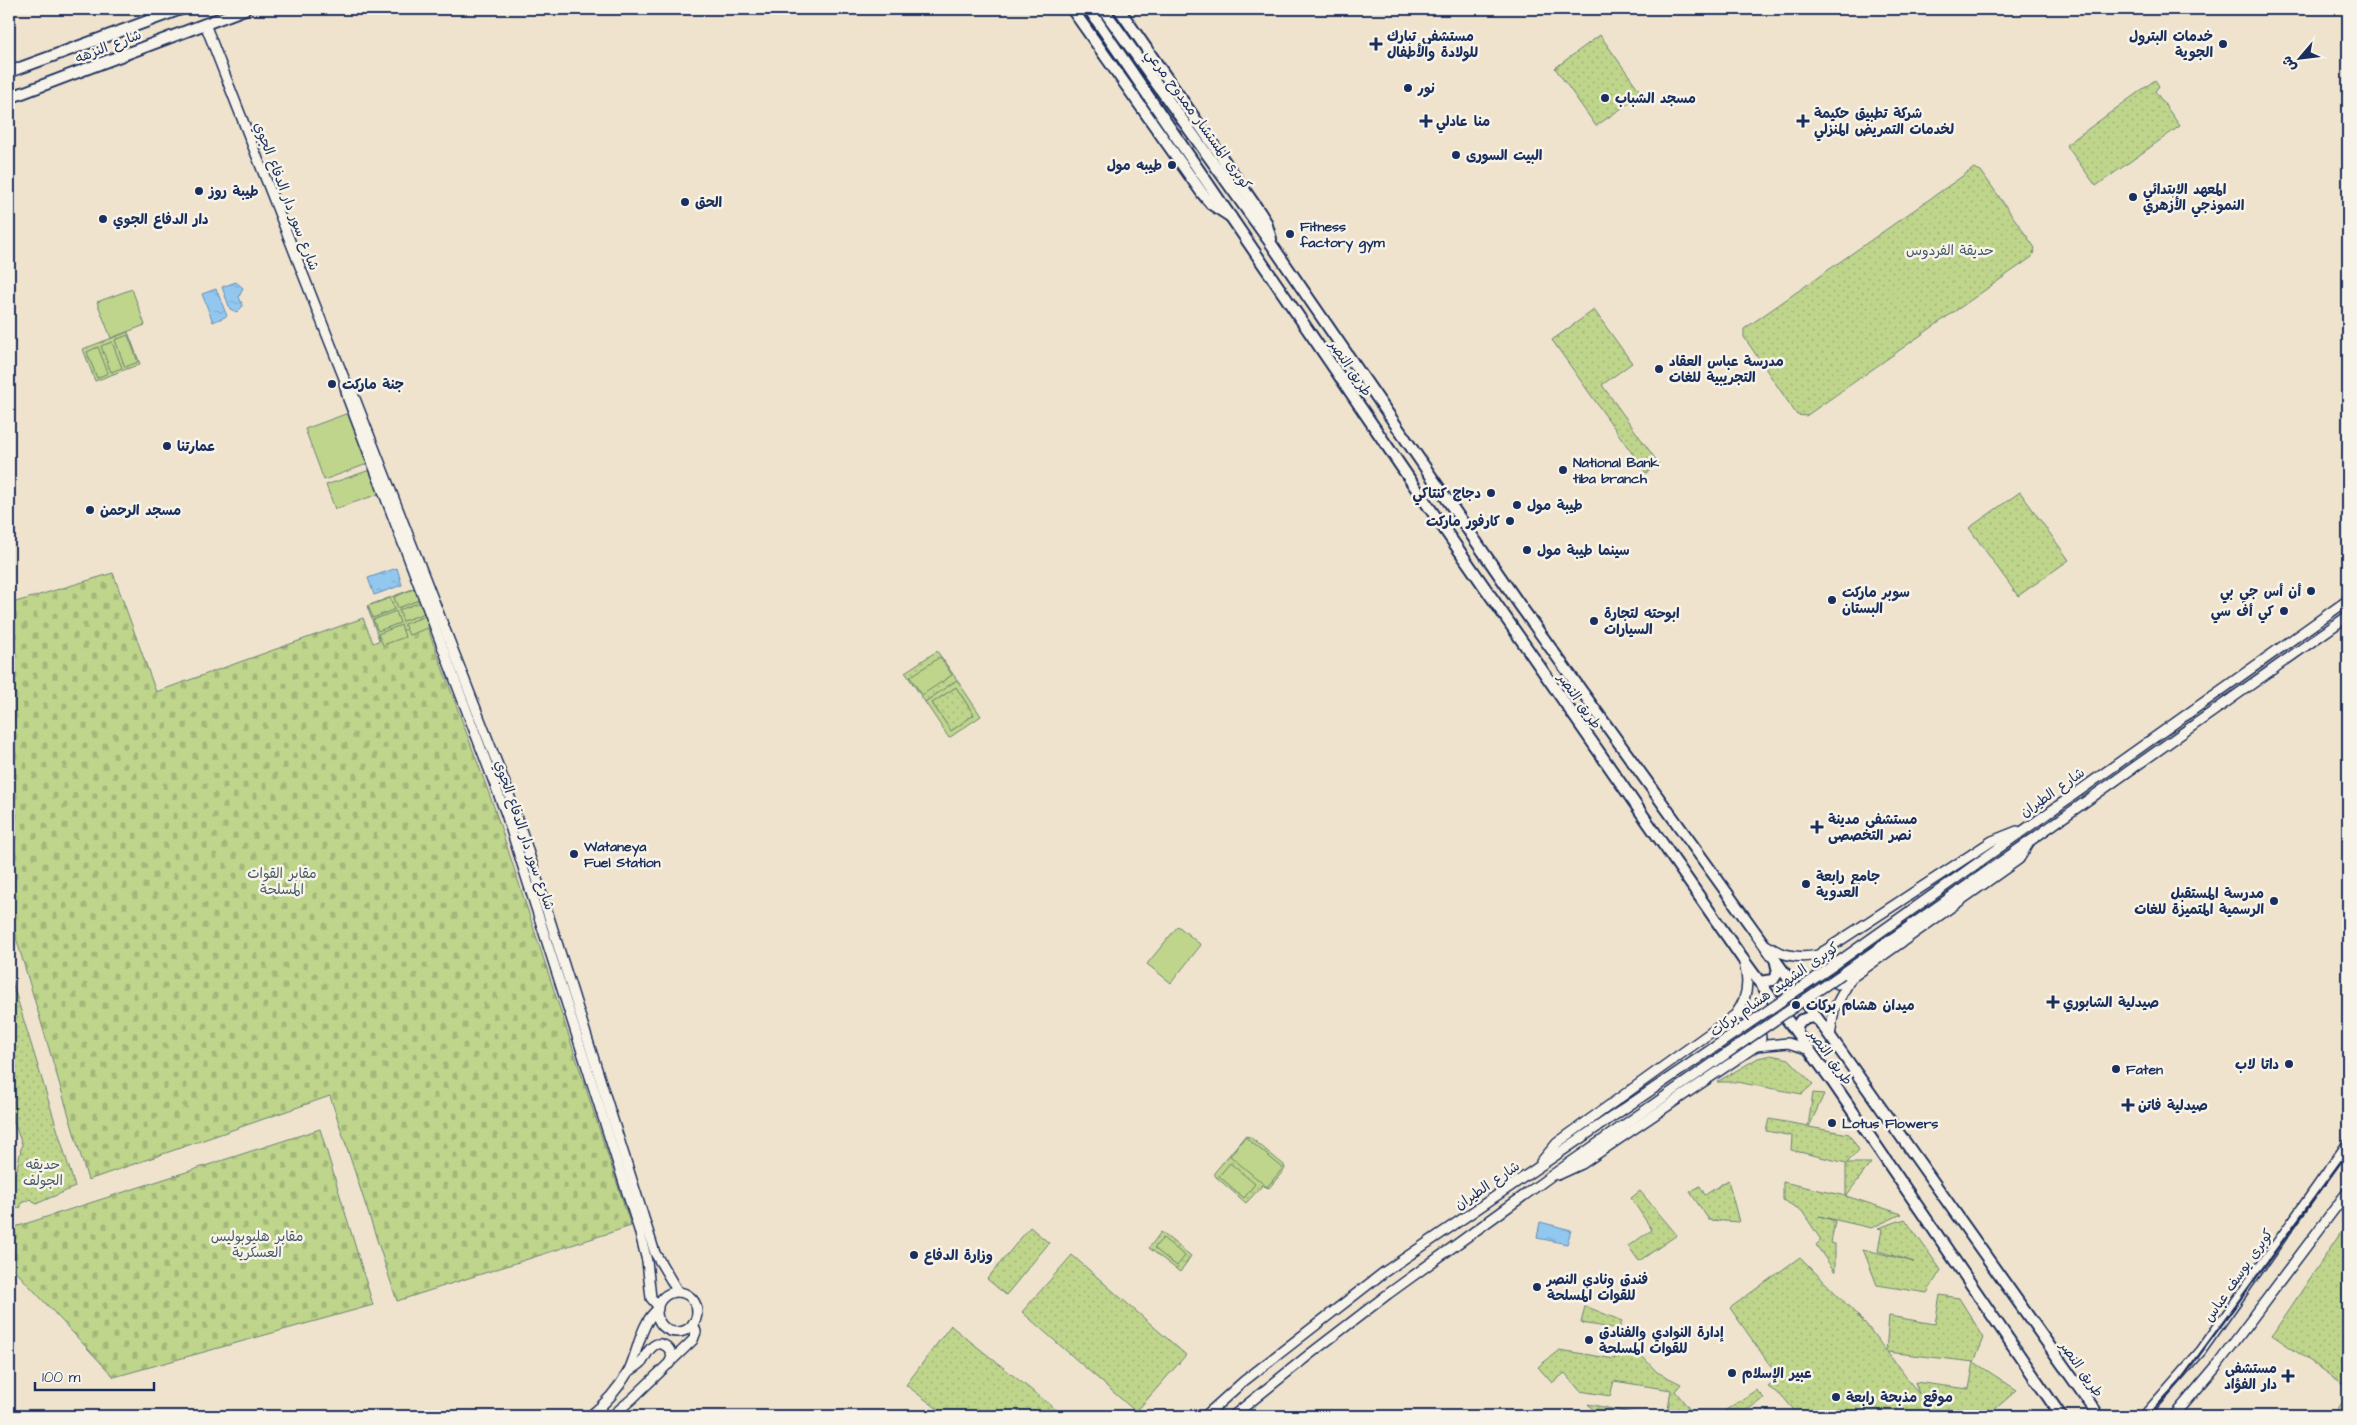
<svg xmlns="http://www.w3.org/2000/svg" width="2357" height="1425" viewBox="0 0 2357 1425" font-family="'Architects Daughter','Playpen Sans Arabic',sans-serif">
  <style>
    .green { fill: url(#green-dots); stroke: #6c8274; fill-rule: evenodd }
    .cemetery { fill: url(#cemetery-stones); stroke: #6c8274 }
    .pitch { fill: #bed58b; stroke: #6c8274; fill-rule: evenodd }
    .water { fill: url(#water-ripples); stroke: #628bb6 }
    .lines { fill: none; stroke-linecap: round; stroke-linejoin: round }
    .secondary-casing { stroke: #1b2f5e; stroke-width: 12 }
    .primary-casing { stroke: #1b2f5e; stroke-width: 14 }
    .trunk-casing { stroke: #1b2f5e; stroke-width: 14 }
    .secondary { stroke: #f7f3e8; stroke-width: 9 }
    .primary { stroke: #f7f3e8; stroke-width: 10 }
    .trunk { stroke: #f7f3e8; stroke-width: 10 }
    .rail { stroke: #1b2f5e; stroke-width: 2.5 }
    .secondary-bridge-casing { stroke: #1b2f5e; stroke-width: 12; stroke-linecap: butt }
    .secondary-bridge { stroke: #f7f3e8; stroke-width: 9 }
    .poi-dot { fill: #1b2f5e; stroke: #f7f3e8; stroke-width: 2 }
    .labels { text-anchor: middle; stroke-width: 5; stroke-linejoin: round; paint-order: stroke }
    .poi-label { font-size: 14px; font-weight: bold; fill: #1b2f5e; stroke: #f7f3e8; text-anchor: start }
    .street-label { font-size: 14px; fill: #1b2f5e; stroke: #f7f3e8 }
    .park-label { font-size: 14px; fill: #445869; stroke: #f7f3e8 }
  </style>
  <defs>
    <pattern id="green-dots" width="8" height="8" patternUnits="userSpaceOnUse" patternTransform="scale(1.25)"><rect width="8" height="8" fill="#bed58b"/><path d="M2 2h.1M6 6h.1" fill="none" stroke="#a3b77a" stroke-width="1.8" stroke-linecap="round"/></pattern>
    <pattern id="cemetery-stones" width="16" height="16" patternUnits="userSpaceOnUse" patternTransform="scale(1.25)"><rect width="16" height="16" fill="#bed58b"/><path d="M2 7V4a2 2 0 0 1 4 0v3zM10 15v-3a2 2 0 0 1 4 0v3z" fill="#a3b77a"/></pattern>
    <pattern id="water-ripples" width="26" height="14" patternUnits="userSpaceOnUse" patternTransform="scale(1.25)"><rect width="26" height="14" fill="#92c8f0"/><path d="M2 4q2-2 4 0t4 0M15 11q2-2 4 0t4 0" fill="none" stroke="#7dacd0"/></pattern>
  </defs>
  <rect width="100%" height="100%" fill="#efe3ce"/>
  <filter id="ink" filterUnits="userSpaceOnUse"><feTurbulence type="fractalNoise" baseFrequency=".02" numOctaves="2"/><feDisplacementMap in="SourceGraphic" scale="10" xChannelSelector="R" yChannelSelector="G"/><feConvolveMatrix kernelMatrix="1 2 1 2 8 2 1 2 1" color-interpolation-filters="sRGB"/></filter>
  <g filter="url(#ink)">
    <g class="green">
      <path d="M1600,35L1642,94L1596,126L1555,68Z"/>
      <path d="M2155,80L2159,86L2155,91L2180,126L2096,186L2066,145Z"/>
      <path d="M1974,168L1981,171L2035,248L2032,257L1806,416L1797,415L1744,337V329Z"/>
      <path d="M1594,310L1632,363L1602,385L1659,464L1646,473L1552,340Z"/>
      <path d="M128,332L140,364L95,381L83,349Z"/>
      <path d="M2020,492L2069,560L2018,596L1969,528Z"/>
      <path d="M418,587L433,629L382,648L367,606Z"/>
      <path d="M937,651L957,680L925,702L905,672Z"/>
      <path d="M956,687L974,715L951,731L932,703Z"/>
      <path d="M9,972L75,1187L36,1204L31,1199L21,1203V1207L9,1212V1180L16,1173L22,1144L9,1110Z"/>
      <path d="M1771,1055L1789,1059L1813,1084L1802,1094L1736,1082H1717L1758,1058Z"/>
      <path d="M1813,1093L1824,1094L1809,1127L1849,1134L1859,1150L1847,1163H1871L1846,1196L1902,1214L1871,1228L1819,1216L1835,1221L1831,1243L1835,1244V1272L1816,1245L1821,1240L1802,1211L1783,1200V1182L1846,1196V1163L1791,1150L1792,1136L1766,1131L1769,1119L1808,1126Z"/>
      <path d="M1245,1136L1250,1137L1284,1165L1285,1169L1269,1188L1261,1185V1187L1246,1203L1216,1177L1214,1173Z"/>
      <path d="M1728,1180L1739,1222L1709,1220L1690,1192L1700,1186L1705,1195Z"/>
      <path d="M1640,1191L1677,1235L1639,1261L1628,1246L1652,1230L1631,1198Z"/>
      <path d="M1905,1219L1941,1270L1927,1293L1877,1285L1863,1249L1914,1262L1878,1251L1882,1229L1878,1228Z"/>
      <path d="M2348,1222V1387L2272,1335Z"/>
      <path d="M1030,1227L1049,1243L1006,1295L987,1279Z"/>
      <path d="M1161,1232L1191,1256L1180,1272L1149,1248Z"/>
      <path d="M1072,1255L1186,1355L1136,1412L1022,1312Z"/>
      <path d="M1800,1257L1866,1324L1886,1351L1889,1316L1935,1324L1940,1295L1959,1298L1984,1338L1974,1362L2017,1390L1987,1416H1799L1783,1397L1768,1387L1779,1378L1730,1308ZM1887,1352L1974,1362L1969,1389L1915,1382L1919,1394Z"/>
      <path d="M1585,1306L1622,1321L1619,1329L1581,1323Z"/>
      <path d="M951,1325V1326L1064,1416H947L906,1385Z"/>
      <path d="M1617,1347L1638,1352L1657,1372L1681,1384L1675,1391L1695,1416H1667L1671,1390L1614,1381L1610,1396L1580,1391L1565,1373L1552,1383L1538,1367L1559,1350L1615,1359Z"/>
      <path d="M1756,1390L1764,1398L1739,1416H1717Z"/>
      <path d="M2348,1394V1416H2333Z"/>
      <path d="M1588,1404L1647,1416H1592L1595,1412Z"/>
    </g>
    <g class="cemetery">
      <path d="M113,573L156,692L363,618L373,643L425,621L494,807L631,1226L397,1301L330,1096L88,1180L9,914V604Z"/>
      <path d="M320,1129L373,1305L114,1377L9,1264V1229Z"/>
    </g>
    <g class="pitch">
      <path d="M132,289L145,325L111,338L97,302Z"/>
      <path d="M128,335L138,362L125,367L115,340Z"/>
      <path d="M112,342L122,368L111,372L101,346Z"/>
      <path d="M98,347L108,373L97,378L87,352Z"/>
      <path d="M351,412L370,463L324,480L305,429Z"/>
      <path d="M370,470L379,494L335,509L326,485Z"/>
      <path d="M416,588L421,599L398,608L394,597Z"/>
      <path d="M390,598L395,609L373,618L368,606Z"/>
      <path d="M421,602L425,613L403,621L399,610Z"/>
      <path d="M396,611L400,623L378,631L373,620Z"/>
      <path d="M426,616L431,627L409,635L404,624Z"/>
      <path d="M401,625L405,637L383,645L378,634Z"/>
      <path d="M940,657L952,675L922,695L910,677Z"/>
      <path d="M957,680L981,716L949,738L925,702ZM956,687L974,715L951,731L932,703Z"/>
      <path d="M1178,926L1201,945L1171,983L1147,964Z"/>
      <path d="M1245,1137L1283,1168L1267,1187L1230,1156Z"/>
      <path d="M1230,1163L1255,1184L1244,1198L1219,1176Z"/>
      <path d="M1163,1238L1185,1256L1177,1266L1154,1248Z"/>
    </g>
    <g class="water">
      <path d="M236,282L243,288L239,297L243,306L237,312L230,309L222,287Z"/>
      <path d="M216,289L227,316L213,322L202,294Z"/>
      <path d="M397,568L402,585L374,595L368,578Z"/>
      <path d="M1540,1222L1571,1230L1567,1244L1537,1238Z"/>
    </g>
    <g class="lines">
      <defs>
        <g id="secondary">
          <path d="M205,24L319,315L344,378L354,396L506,786L525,841L655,1253L678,1292"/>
          <path d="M344,383L348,399L506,814L639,1230L647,1261L651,1298L658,1306"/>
          <path d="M1766,945C1782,956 1799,959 1818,955L1992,841L2017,831"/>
          <path d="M1822,952L1818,965L1824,978L1838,984L1850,979"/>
          <path d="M1834,965L2348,600"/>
          <path d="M1842,974L2348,616"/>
          <path d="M1735,1015H1748L1759,1024L1761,1038L1756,1046"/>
          <path d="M1830,1036L1834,1009L1851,978L2019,859L2030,841"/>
          <path d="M1541,1162L1557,1143L1735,1015C1747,1000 1750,983 1744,963"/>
          <path d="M1558,1175L1582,1164L1756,1046L1788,1043L1810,1050"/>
          <circle cx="677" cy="1312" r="20"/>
          <path d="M628,1372C633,1369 638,1366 642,1362C645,1357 647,1352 651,1348C659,1339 670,1346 672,1356L669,1364"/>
          <path d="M590,1416C605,1404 618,1389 628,1372C638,1353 640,1323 658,1309"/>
          <path d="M612,1416L633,1398L693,1340L696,1332L693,1323"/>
          <path d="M1205,1416L1244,1381L1383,1273L1719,1044"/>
          <path d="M1233,1416L1310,1354L1388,1294L1551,1176L1726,1054"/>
          <path d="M2144,1416L2201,1351L2348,1143"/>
          <path d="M2174,1416L2218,1364L2348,1191"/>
        </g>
        <g id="primary">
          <path d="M9,72L181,9"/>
          <path d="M9,98L245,9"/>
        </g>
        <g id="trunk">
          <path d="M1072,9L1202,193L1211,204L1231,217"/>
          <path d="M1089,9L1413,484L1742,958L1832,1081L2061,1416"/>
          <path d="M1103,9L1272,245L1519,604L1830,1036L2099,1416"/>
          <path d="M1119,9L1259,211L1266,222L1271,239"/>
          <path d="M1759,982L1773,980L1778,972L1776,963"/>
          <path d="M1797,1033V1026L1801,1020L1812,1017L1818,1020"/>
        </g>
      </defs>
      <use href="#secondary" class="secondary-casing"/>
      <use href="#primary" class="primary-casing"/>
      <use href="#trunk" class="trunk-casing"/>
      <use href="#secondary" class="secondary"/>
      <use href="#primary" class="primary"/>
      <use href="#trunk" class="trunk"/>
      <path class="rail" d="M2148,1416L2181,1380L2348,1152"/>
      <defs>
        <g id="secondary-bridge">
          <path d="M1719,1044L1834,965"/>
          <path d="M1726,1054L1842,974"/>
        </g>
      </defs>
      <use href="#secondary-bridge" class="secondary-bridge-casing"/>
      <use href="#secondary-bridge" class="secondary-bridge"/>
    </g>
  </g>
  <g class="poi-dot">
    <path d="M1373.5 36.5h5v5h5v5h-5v5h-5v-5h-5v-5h5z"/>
    <circle cx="2223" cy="44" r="5"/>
    <circle cx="1408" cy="88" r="5"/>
    <circle cx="1605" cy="98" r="5"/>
    <path d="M1423.5 113.5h5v5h5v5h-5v5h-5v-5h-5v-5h5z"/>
    <path d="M1800.5 113.5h5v5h5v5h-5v5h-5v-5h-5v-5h5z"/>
    <circle cx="1456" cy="155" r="5"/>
    <circle cx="1172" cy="165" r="5"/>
    <circle cx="199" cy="191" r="5"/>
    <circle cx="2133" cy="197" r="5"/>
    <circle cx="685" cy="202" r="5"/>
    <circle cx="103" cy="219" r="5"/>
    <circle cx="1290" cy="234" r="5"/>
    <circle cx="1659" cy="369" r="5"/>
    <circle cx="332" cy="384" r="5"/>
    <circle cx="167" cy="446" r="5"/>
    <circle cx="1563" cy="470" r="5"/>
    <circle cx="1491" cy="493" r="5"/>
    <circle cx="1517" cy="505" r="5"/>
    <circle cx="90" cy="510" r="5"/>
    <circle cx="1510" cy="521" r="5"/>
    <circle cx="1527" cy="550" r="5"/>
    <circle cx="2311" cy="591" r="5"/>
    <circle cx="1832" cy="600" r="5"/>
    <circle cx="2284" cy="611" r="5"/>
    <circle cx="1594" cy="621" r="5"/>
    <path d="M1814.5 819.5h5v5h5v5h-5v5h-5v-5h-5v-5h5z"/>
    <circle cx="574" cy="854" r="5"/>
    <circle cx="1806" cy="884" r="5"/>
    <circle cx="2274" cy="901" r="5"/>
    <path d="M2050.5 994.5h5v5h5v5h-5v5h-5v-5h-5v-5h5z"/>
    <circle cx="1796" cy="1005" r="5"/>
    <circle cx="2289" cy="1064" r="5"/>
    <circle cx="2116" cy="1069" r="5"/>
    <path d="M2125.5 1097.5h5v5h5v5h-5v5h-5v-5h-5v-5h5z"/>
    <circle cx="1832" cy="1123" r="5"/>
    <circle cx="914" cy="1255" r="5"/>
    <circle cx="1537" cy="1287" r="5"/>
    <circle cx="1589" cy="1340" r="5"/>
    <circle cx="1732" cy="1373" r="5"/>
    <path d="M2285.5 1368.5h5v5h5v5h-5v5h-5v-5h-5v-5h5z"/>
    <circle cx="1836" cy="1397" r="5"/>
  </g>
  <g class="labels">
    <g class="poi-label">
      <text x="1387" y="41">مستشفى تبارك<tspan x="1387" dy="16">للولادة والأطفال</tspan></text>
      <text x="2213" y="41" text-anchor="end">خدمات البترول<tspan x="2213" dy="16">الجوية</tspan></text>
      <text x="1418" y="93">نور</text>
      <text x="1615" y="103">مسجد الشباب</text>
      <text x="1814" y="118">شركة تطبيق حكيمة<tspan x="1814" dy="16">لخدمات التمريض المنزلي</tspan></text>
      <text x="1436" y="126">منا عادلي</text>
      <text x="1466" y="160">البيت السورى</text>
      <text x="1162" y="170" text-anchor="end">طيبه مول</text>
      <text x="2143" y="194">المعهد الابتدائي<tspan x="2143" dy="16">النموذجي الأزهري</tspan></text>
      <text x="209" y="196">طيبة روز</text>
      <text x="695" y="207">الحق</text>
      <text x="113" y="224">دار الدفاع الجوي</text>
      <text x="1300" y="231">Fitness<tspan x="1300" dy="16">factory gym</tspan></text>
      <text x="1669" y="366">مدرسة عباس العقاد<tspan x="1669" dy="16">التجريبية للغات</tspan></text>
      <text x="342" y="389">جنة ماركت</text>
      <text x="177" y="451">عمارتنا</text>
      <text x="1573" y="467">National Bank<tspan x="1573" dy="16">tiba branch</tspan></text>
      <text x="1481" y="498" text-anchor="end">دجاج كنتاكي</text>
      <text x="1527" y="510">طيبة مول</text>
      <text x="100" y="515">مسجد الرحمن</text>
      <text x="1500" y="526" text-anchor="end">كارفور ماركت</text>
      <text x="1537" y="555">سينما طيبة مول</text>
      <text x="2301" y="596" text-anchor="end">أن أس جي بي</text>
      <text x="1842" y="597">سوبر ماركت<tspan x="1842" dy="16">البستان</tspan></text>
      <text x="2274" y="616" text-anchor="end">كي أف سي</text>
      <text x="1604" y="618">ابوحته لتجارة<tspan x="1604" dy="16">السيارات</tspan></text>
      <text x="1828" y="824">مستشفى مدينة<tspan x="1828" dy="16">نصر التخصصى</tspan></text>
      <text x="584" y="851">Wataneya<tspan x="584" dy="16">Fuel Station</tspan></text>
      <text x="1816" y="881">جامع رابعة<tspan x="1816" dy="16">العدوية</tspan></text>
      <text x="2264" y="898" text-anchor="end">مدرسة المستقبل<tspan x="2264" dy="16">الرسمية المتميزة للغات</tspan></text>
      <text x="2063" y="1007">صيدلية الشابوري</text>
      <text x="1806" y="1010">ميدان هشام بركات</text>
      <text x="2279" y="1069" text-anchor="end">داتا لاب</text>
      <text x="2126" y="1074">Faten</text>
      <text x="2138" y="1110">صيدلية فاتن</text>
      <text x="1842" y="1128">Lotus Flowers</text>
      <text x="924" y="1260">وزارة الدفاع</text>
      <text x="1547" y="1284">فندق ونادي النصر<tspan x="1547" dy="16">للقوات المسلحة</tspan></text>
      <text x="1599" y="1337">إدارة النوادي والفنادق<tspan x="1599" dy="16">للقوات المسلحة</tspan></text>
      <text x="2277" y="1373" text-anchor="end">مستشفى<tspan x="2277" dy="16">دار الفؤاد</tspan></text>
      <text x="1742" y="1378">عبير الإسلام</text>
      <text x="1846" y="1402">موقع مذبحة رابعة</text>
    </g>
    <g class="street-label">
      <text transform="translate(108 46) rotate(-21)" y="5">شارع النزهه</text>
      <text transform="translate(1199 119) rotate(54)" y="5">كوبرى المستشار ممدوح مرعي</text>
      <text transform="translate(287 196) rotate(69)" y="5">شارع سور دار الدفاع الجوي</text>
      <text transform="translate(1351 368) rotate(56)" y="5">طريق النصر</text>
      <text transform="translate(1580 701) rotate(55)" y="5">طريق النصر</text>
      <text transform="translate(2052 792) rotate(-35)" y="5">شارع الطيران</text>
      <text transform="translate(525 835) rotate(71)" y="5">شارع سور دار الدفاع الجوي</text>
      <text transform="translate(1774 989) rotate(-35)" y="5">كوبرى الشهيد هشام بركات</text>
      <text transform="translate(1831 1057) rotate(54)" y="5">طريق النصر</text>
      <text transform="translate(1487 1185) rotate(-34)" y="5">شارع الطيران</text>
      <text transform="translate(2238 1275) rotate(-55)" y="5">كوبرى يوسف عباس</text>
      <text transform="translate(2082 1369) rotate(55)" y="5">طريق النصر</text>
    </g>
    <g class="park-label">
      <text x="1950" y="255">حديقة الفردوس</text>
      <text x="282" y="878">مقابر القوات<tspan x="282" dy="16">المسلحة</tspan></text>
      <text x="43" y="1169">حديقه<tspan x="43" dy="16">الجولف</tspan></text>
      <text x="257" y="1241">مقابر هليوبوليس<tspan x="257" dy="16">العسكرية</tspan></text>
    </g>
  </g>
  <rect width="2357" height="1425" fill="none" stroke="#f7f3e8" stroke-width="30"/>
  <rect x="15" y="15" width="2327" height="1395" fill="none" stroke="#1b2f5e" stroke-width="2" filter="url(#ink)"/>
  <g transform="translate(2300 58) rotate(242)" stroke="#f7f3e8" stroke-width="4" paint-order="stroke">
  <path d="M0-4L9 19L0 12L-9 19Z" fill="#1b2f5e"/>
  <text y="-8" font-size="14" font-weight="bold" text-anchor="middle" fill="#1b2f5e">ش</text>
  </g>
  <path d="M35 1382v8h119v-8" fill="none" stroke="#1b2f5e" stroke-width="2.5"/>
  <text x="42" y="1382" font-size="15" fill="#1b2f5e" stroke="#f7f3e8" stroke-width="4" paint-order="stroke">100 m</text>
</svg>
